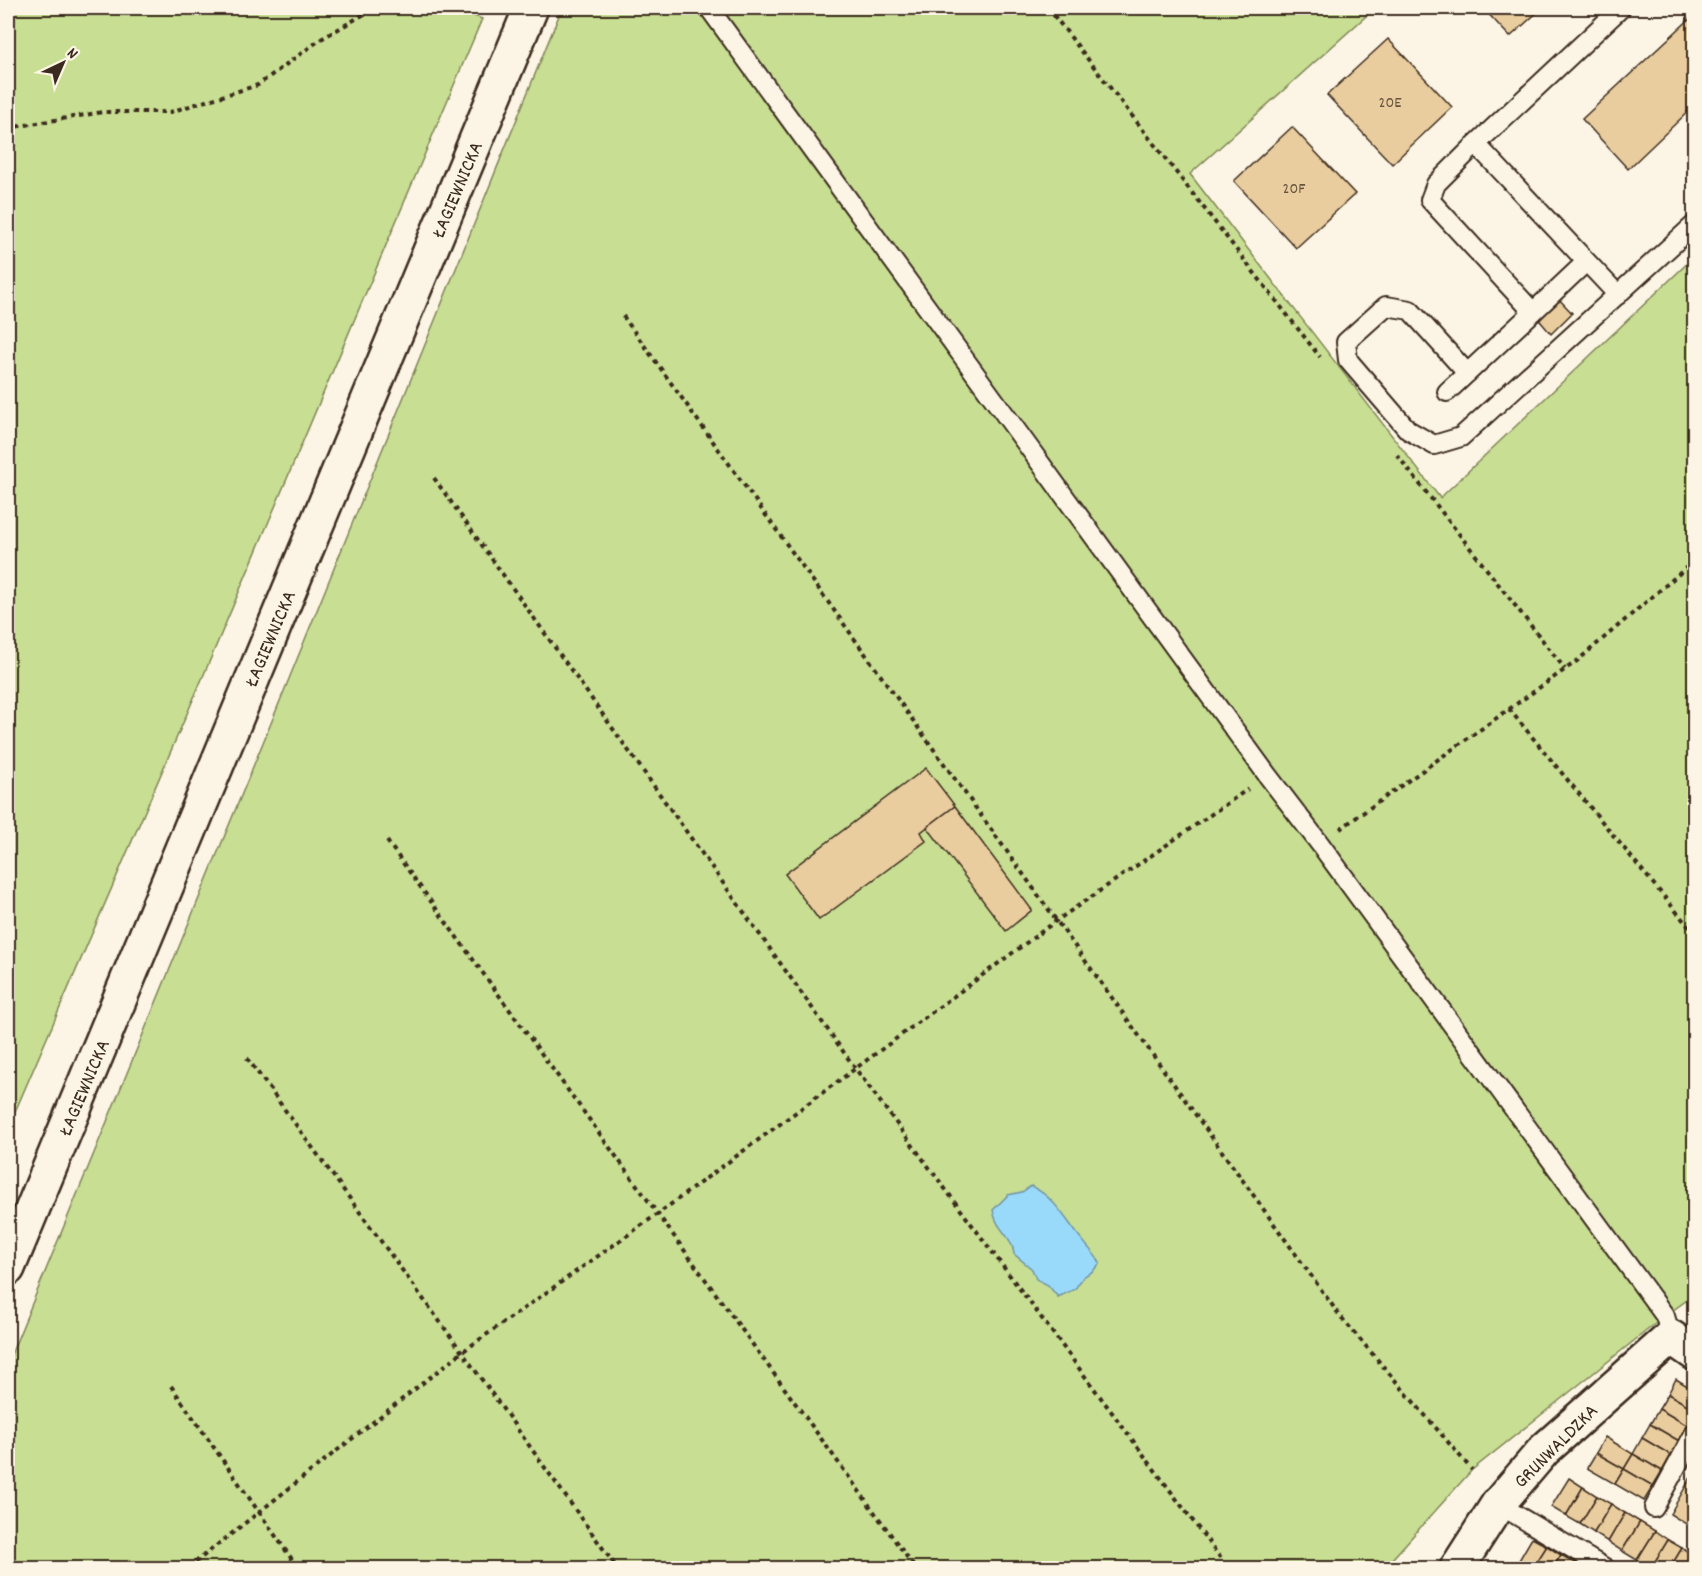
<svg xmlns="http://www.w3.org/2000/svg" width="1702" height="1576" viewBox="0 0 1702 1576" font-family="Dekko,sans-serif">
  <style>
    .green { fill: #c7de93; stroke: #818458; stroke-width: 1.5 }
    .water { fill: #99dafb; stroke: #7394a3; stroke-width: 1.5 }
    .building { fill: #eacd9e; stroke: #3b2a1e; stroke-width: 1.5 }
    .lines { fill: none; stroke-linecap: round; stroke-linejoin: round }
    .service-casing { stroke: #3b2a1e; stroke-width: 22 }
    .minor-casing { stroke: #3b2a1e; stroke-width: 38 }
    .tertiary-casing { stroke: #3b2a1e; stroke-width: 38 }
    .path { stroke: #3b2a1e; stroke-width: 4; stroke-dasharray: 4.5 4.5; stroke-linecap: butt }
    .service { stroke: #fcf5e5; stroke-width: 18 }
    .minor { stroke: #fcf5e5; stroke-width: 33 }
    .tertiary { stroke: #fcf5e5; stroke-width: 33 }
    .labels { text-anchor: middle; stroke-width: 6; stroke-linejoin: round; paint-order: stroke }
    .number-label { font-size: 16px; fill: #67533e }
    .street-label { font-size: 20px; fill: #3b2a1e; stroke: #fcf5e5 }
  </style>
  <rect width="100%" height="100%" fill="#fcf5e5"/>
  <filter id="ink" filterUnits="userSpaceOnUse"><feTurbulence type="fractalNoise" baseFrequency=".0167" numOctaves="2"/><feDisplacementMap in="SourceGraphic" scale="12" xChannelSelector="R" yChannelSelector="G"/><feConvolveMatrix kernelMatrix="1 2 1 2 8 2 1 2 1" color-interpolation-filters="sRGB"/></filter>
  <g filter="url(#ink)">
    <g class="green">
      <path d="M8,8H415L416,10C445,5 455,8 482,19L202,679L8,1128Z"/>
      <path d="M562,8H1375L1190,174L1440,498L1694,257V1295L1665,1316L1472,1470L1384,1568H8V1362L269,728Z"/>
    </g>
    <path class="water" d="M1031,1186C1056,1198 1066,1221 1083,1241C1089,1249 1095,1254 1100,1263L1093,1271L1083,1277L1075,1289L1058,1297L1048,1285L1036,1279L1032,1269L1014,1254C1012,1235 996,1230 993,1210L1008,1195L1022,1192Z"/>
    <g class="building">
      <path d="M1483,8H1542L1510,37Z"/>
      <path d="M1694,15V106L1628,169L1582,119Z"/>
      <path d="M1388,39L1452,107L1392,164L1327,95Z"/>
      <path d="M1292,127L1355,194L1296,248L1234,181Z"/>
      <path d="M1556,296L1572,313L1551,334L1535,315Z"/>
      <path d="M926,768L955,806L921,832L926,841L819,920L785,874Z"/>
      <path d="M955,806L1032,910L1006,931L927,827Z"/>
      <path d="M1676,1379L1694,1390V1409L1668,1394Z"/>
      <path d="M1668,1394L1694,1409V1414L1688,1426L1659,1409Z"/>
      <path d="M1659,1409L1688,1426L1679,1441L1650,1424Z"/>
      <path d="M1650,1424L1679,1441L1671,1455L1642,1438Z"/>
      <path d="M1605,1437L1633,1454L1624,1469L1596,1453Z"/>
      <path d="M1642,1438L1671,1455L1662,1471L1633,1454Z"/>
      <path d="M1596,1453L1624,1469L1615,1484L1587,1468Z"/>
      <path d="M1633,1454L1662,1471L1653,1486L1624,1469Z"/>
      <path d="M1624,1469L1653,1486L1644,1501L1615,1484Z"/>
      <path d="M1694,1472V1529L1670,1514Z"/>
      <path d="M1569,1478L1583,1487L1566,1516L1551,1507Z"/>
      <path d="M1583,1487L1597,1496L1580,1524L1566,1516Z"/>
      <path d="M1597,1496L1611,1504L1594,1533L1580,1524Z"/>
      <path d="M1611,1504L1625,1513L1608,1542L1594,1533Z"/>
      <path d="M1625,1513L1640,1522L1622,1551L1608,1542Z"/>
      <path d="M1640,1522L1655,1531L1637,1560L1622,1551Z"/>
      <path d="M1655,1531L1668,1540L1651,1568L1637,1560Z"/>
      <path d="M1532,1538L1547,1546L1533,1568H1518L1515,1567Z"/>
      <path d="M1668,1540L1682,1548L1670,1568H1651Z"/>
      <path d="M1547,1546L1561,1555L1553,1568H1533Z"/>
      <path d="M1682,1548L1694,1556L1689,1568H1670Z"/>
      <path d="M1561,1555L1575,1563L1572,1568H1553Z"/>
    </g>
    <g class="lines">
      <defs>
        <g id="service">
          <path d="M709,8L1268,776L1320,844L1665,1316L1671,1337"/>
          <path d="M1476,144L1621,8"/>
          <path d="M1586,262L1533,312L1430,200L1436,184L1476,144L1618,295"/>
          <path d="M1467,373L1410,310L1386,306L1346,342L1348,360L1408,430L1434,445L1461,437L1694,225"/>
          <path d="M1447,392L1533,312"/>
          <path d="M1498,1504L1605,1568"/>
          <path d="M1654,1508L1694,1434"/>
        </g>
        <path id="minor" d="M1457,1568L1498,1504L1544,1450L1671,1337L1694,1353"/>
        <path id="tertiary" d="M8,1268L531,8"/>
      </defs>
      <use href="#service" class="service-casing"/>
      <use href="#minor" class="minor-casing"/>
      <use href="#tertiary" class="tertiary-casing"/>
      <g class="path">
        <path d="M1048,8L1320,357"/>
        <path d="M8,128L103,112H170L258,85L321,39L375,8"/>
        <path d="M623,316L1340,1316L1472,1470"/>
        <path d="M1397,455L1565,669"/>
        <path d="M434,478L855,1068L1228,1568"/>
        <path d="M1509,709L1694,933"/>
        <path d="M1340,829L1577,661L1694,561"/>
        <path d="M387,841L915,1568"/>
        <path d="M247,1058L462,1352L617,1568"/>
        <path d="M171,1386L298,1568"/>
        <path d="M188,1568L462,1352L659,1213L1056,921L1248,789"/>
      </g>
      <use href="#service" class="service"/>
      <use href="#minor" class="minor"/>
      <use href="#tertiary" class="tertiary"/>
    </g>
  </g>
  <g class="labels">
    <g class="number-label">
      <text x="1390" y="107">20E</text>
      <text x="1294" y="193">20F</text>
    </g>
    <g class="street-label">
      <text transform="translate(456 189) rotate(-67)" y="7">ŁAGIEWNICKA</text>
      <text transform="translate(269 638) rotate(-67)" y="7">ŁAGIEWNICKA</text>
      <text transform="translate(83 1087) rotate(-67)" y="7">ŁAGIEWNICKA</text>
      <text transform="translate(1555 1445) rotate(-45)" y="7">GRUNWALDZKA</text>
    </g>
  </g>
  <rect width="1702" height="1576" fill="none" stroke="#fcf5e5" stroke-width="30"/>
  <rect x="15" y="15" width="1672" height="1546" fill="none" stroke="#3b2a1e" stroke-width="2" filter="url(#ink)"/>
  <g transform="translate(63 63) rotate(44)" stroke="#fcf5e5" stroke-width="4.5" paint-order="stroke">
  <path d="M0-4.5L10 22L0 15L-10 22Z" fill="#3b2a1e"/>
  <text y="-9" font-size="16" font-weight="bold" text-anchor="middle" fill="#3b2a1e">N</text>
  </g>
</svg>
